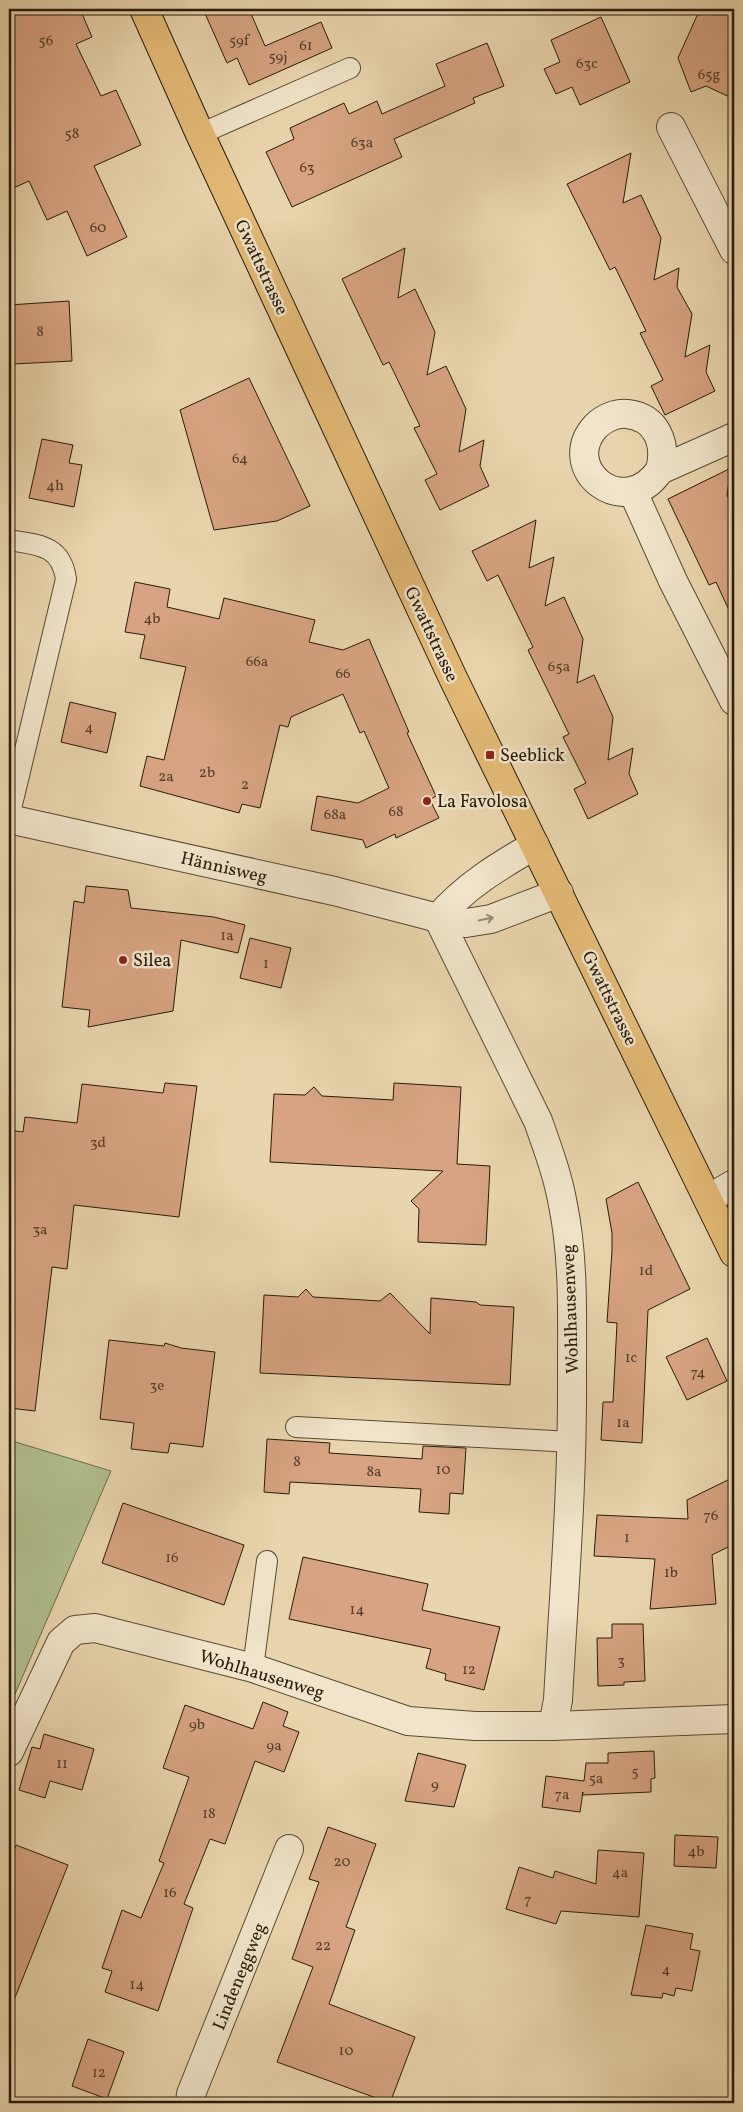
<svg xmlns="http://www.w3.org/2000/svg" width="743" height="2112" viewBox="0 0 743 2112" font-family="Vollkorn,serif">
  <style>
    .green { fill: #b1be8e; stroke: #6c6c4c }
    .building { fill: #d7a382; stroke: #271b0b }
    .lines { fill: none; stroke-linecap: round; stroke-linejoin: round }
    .service-casing { stroke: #584a34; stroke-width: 22 }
    .minor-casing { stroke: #584a34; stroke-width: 30 }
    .tertiary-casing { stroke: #584a34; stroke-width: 30 }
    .primary-casing { stroke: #271b0b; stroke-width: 30 }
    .service { stroke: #f1e4ca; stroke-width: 20 }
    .minor { stroke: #f1e4ca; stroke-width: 28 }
    .tertiary { stroke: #f1e4ca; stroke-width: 28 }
    .primary { stroke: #e4ba76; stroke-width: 28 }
    .oneway { stroke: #968a74 }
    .poi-dot { fill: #8f2418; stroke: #f1e4ca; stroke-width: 2 }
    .labels { text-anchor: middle; stroke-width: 5; stroke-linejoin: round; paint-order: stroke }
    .number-label { font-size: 15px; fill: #533d29 }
    .street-label { font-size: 18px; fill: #271b0b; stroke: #f1e4ca }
    .poi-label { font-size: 18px; fill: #271b0b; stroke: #f1e4ca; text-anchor: start }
  </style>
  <rect width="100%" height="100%" fill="#e9d5ad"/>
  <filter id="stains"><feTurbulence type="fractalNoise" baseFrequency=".004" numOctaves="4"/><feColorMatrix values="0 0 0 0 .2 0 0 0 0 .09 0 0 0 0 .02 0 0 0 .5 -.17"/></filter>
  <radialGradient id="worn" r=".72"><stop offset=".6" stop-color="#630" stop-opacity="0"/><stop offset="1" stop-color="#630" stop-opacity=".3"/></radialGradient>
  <path class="green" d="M9,1440L111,1471L9,1708Z"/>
  <g class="building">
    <path d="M9,9H80L92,37L76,44L101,96L116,90L141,145L94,166L127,237L87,256L67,211L47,220L29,181L9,190Z"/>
    <path d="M203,9H249L265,46L321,22L332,48L249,85L237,58L227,63Z"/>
    <path d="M700,9H734V99L706,86L691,92L678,58Z"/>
    <path d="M601,17L630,82L580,105L572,87L556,94L544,69L560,62L551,40Z"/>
    <path d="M487,43L504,86L473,98L475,103L394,139L402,157L292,207L266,152L294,139L290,128L344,103L349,114L377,101L382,114L445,86L436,64Z"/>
    <path d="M631,153L623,203L641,195L661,238L654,280L679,268L677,287L692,314L685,357L710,345L706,372L715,391L665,415L651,386L663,380L640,333L646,331L615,267L610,270L567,184Z"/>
    <path d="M405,248L398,298L415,289L435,332L427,375L446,366L466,409L459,452L484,440L480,466L489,486L440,510L425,480L437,474L414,428L420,426L389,362L383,365L342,279Z"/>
    <path d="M69,301L72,361L14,364V359H9V305Z"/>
    <path d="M249,378L310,506L277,521L214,530L180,410Z"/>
    <path d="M42,439L73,445L69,463L82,465L74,507L29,498Z"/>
    <path d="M731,468L727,495L734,510V621L716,582L709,585L668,499Z"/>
    <path d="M536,520L529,568L554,557L545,606L564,597L583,639L577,683L594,675L613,717L608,760L633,748L629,774L638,794L588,819L574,789L586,783L563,737L569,734L528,650L533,647L498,575L487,581L472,551Z"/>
    <path d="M135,582L170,589L167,607L219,619L224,598L315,620L309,642L343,650L369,639L409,732L407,733L436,796L430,800L439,818L396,838L395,834L366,848L363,840L311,830L317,796L358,803L389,788L364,731L360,733L343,694L291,717L288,727L280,725L260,808L242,804L239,813L140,786L147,756L164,760L186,667L140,658L145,635L125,632Z"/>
    <path d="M70,702L116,713L107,753L61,742Z"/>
    <path d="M86,886L128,890L131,908L214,917L245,925L238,953L181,940L173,1011L88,1027L90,1010L62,1007L74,901L84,903Z"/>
    <path d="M250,938L291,948L281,988L240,978Z"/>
    <path d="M165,1083L197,1086L179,1217L74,1205L67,1269L52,1267L35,1411L9,1408V1130L23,1132L25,1117L77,1123L82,1084L163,1093Z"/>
    <path d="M394,1083L461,1087L457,1164L490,1166L486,1245L418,1242L419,1209L411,1201L443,1171L270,1162L274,1094L305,1095L314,1087L322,1096L393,1100Z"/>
    <path d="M638,1182L690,1289L648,1310L642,1443L601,1440L603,1402H613L617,1323L607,1322L612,1251V1233L606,1199Z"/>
    <path d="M306,1289L313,1297L348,1299L380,1301L390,1293L430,1334L431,1298L476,1302L480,1305L514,1307L510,1385L260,1373L264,1295L298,1297Z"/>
    <path d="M707,1338L727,1381L687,1400L666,1357Z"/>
    <path d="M109,1340L164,1346L165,1343L181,1348L215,1352L203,1447L170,1443L168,1453L131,1449L134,1423L100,1419Z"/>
    <path d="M267,1439L330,1443L329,1453L422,1459L423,1446L466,1448L463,1494L450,1493L449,1514L419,1512L421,1489L290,1482L289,1494L264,1492Z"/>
    <path d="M734,1477V1544L712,1555L716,1604L650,1609L655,1559L594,1556L597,1515L688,1519L687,1500Z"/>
    <path d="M123,1503L244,1545L224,1605L102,1563Z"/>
    <path d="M303,1557L428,1584L422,1610L500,1627L484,1690L445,1680L446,1674L426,1668L431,1649L289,1619Z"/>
    <path d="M612,1624H643L645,1681L624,1682V1685L598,1686L597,1638H612Z"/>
    <path d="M263,1702L288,1712L283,1726L299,1732L284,1772L255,1761L225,1844L210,1839L184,1904L193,1908L158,2011L105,1992L112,1971L102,1968L122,1910L141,1918L164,1863L159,1861L189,1777L163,1768L185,1705L253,1729Z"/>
    <path d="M44,1734L94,1749L82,1790L50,1781L45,1798L19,1790L32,1747L40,1749Z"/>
    <path d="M654,1751L655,1778L651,1779V1792L582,1795L583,1792L580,1812L542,1807L546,1776L584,1781L586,1763H608V1753Z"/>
    <path d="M418,1753L466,1765L454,1807L405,1801Z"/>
    <path d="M328,1827L376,1844L346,1927L355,1930L329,2004L415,2037L390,2103L277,2062L313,1967L292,1959L319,1882L309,1879Z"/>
    <path d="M675,1835L718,1837L716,1868L674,1866Z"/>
    <path d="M16,1845L68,1865L10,2010L9,1863Z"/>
    <path d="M598,1850L644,1853L639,1917L561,1911L556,1924L506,1909L519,1867L553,1878L555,1871L596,1884Z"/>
    <path d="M646,1925L693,1934L690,1949L700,1951L692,1991L676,1988L674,1996L663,1993L662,1998L631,1995Z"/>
    <path d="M88,2039L124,2052L107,2099L72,2086Z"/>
  </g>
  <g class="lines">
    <defs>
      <g id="service">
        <path d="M200,134L350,68"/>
        <path d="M9,540C37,545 61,544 66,579L9,817"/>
        <path d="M296,1427L572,1442"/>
        <path d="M253,1668L267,1561"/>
      </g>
      <g id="minor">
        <path d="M671,127L734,250"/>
        <path d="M660,470C667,444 657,417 627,414C616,413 604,418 596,426C557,468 624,523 660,470L734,437"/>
        <path d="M633,492L673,581L734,701"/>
        <path d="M438,918L538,1121C548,1149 558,1176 563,1205C574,1259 572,1316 572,1371C573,1481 564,1590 558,1700L553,1726"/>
        <path d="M708,1199L734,1184"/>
        <path d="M9,1752L61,1642L75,1630L95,1628L253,1668L408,1721L475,1726H553L734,1719"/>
        <path d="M190,2103L191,2094L289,1849"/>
      </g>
      <g id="tertiary">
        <path d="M9,819L334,891L438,918L466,923L491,919L559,893"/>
        <path d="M438,918C465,886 499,866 535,845"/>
      </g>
      <path id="primary" d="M144,9L200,134L453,678L734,1253"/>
    </defs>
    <use href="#service" class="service-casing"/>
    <use href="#minor" class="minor-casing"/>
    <use href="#tertiary" class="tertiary-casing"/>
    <use href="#primary" class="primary-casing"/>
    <use href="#service" class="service"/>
    <use href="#minor" class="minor"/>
    <use href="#tertiary" class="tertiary"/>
    <use href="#primary" class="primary"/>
  </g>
  <defs><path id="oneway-shaft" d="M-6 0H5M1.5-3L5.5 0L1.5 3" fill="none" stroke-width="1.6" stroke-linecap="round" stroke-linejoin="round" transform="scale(1.25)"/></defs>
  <use class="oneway" href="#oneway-shaft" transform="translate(486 919) rotate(-12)"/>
  <g class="poi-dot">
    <rect x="485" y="750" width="10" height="10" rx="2.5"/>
    <circle cx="427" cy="801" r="5"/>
    <circle cx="123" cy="960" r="5"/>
  </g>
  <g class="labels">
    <g class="number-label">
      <text x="46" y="45">56</text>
      <text x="239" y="45">59f</text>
      <text x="306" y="50">61</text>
      <text x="278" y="61">59j</text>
      <text x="587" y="68">63c</text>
      <text x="709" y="79">65g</text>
      <text x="72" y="138">58</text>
      <text x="362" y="147">63a</text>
      <text x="307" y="172">63</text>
      <text x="98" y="232">60</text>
      <text x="40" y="336">8</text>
      <text x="240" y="463">64</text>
      <text x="55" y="490">4h</text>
      <text x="152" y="623">4b</text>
      <text x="257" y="666">66a</text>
      <text x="559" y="671">65a</text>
      <text x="343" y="678">66</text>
      <text x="89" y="732">4</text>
      <text x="207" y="777">2b</text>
      <text x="166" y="781">2a</text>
      <text x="245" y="789">2</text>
      <text x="396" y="816">68</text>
      <text x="335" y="819">68a</text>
      <text x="227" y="940">1a</text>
      <text x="266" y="968">1</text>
      <text x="98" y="1147">3d</text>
      <text x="40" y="1234">3a</text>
      <text x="646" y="1275">1d</text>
      <text x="631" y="1362">1c</text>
      <text x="698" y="1377">74</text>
      <text x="157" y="1390">3e</text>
      <text x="623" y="1427">1a</text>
      <text x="297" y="1466">8</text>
      <text x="443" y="1474">10</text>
      <text x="374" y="1476">8a</text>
      <text x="711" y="1520">76</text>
      <text x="627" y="1542">1</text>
      <text x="172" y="1562">16</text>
      <text x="671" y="1577">1b</text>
      <text x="357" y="1614">14</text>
      <text x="621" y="1665">3</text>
      <text x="469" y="1674">12</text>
      <text x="197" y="1729">9b</text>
      <text x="274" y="1750">9a</text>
      <text x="62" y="1768">11</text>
      <text x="635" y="1776">5</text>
      <text x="596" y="1783">5a</text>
      <text x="435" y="1789">9</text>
      <text x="562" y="1799">7a</text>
      <text x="209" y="1818">18</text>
      <text x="696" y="1856">4b</text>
      <text x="342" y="1866">20</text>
      <text x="620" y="1877">4a</text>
      <text x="170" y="1897">16</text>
      <text x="528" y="1904">7</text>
      <text x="323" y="1950">22</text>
      <text x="666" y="1974">4</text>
      <text x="137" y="1989">14</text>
      <text x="346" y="2055">10</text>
      <text x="99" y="2077">12</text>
    </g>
    <g class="street-label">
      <text transform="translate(262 267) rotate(65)" y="6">Gwattstrasse</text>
      <text transform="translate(432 634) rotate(65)" y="6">Gwattstrasse</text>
      <text transform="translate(224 867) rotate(13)" y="6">Hännisweg</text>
      <text transform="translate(610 998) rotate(64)" y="6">Gwattstrasse</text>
      <text transform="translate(570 1309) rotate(-92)" y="6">Wohlhausenweg</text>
      <text transform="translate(262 1674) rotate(17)" y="6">Wohlhausenweg</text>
      <text transform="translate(239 1976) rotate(-68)" y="6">Lindeneggweg</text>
    </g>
    <g class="poi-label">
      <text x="500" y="761">Seeblick</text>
      <text x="437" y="807">La Favolosa</text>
      <text x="133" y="966">Silea</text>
    </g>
  </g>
  <rect width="743" height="2112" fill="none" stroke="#e9d5ad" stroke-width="30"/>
  <rect x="10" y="10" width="723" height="2092" fill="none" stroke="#271b0b" stroke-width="2.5"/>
  <rect x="15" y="15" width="713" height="2082" fill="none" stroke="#271b0b"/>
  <rect width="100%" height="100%" filter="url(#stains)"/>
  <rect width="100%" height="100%" fill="url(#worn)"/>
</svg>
